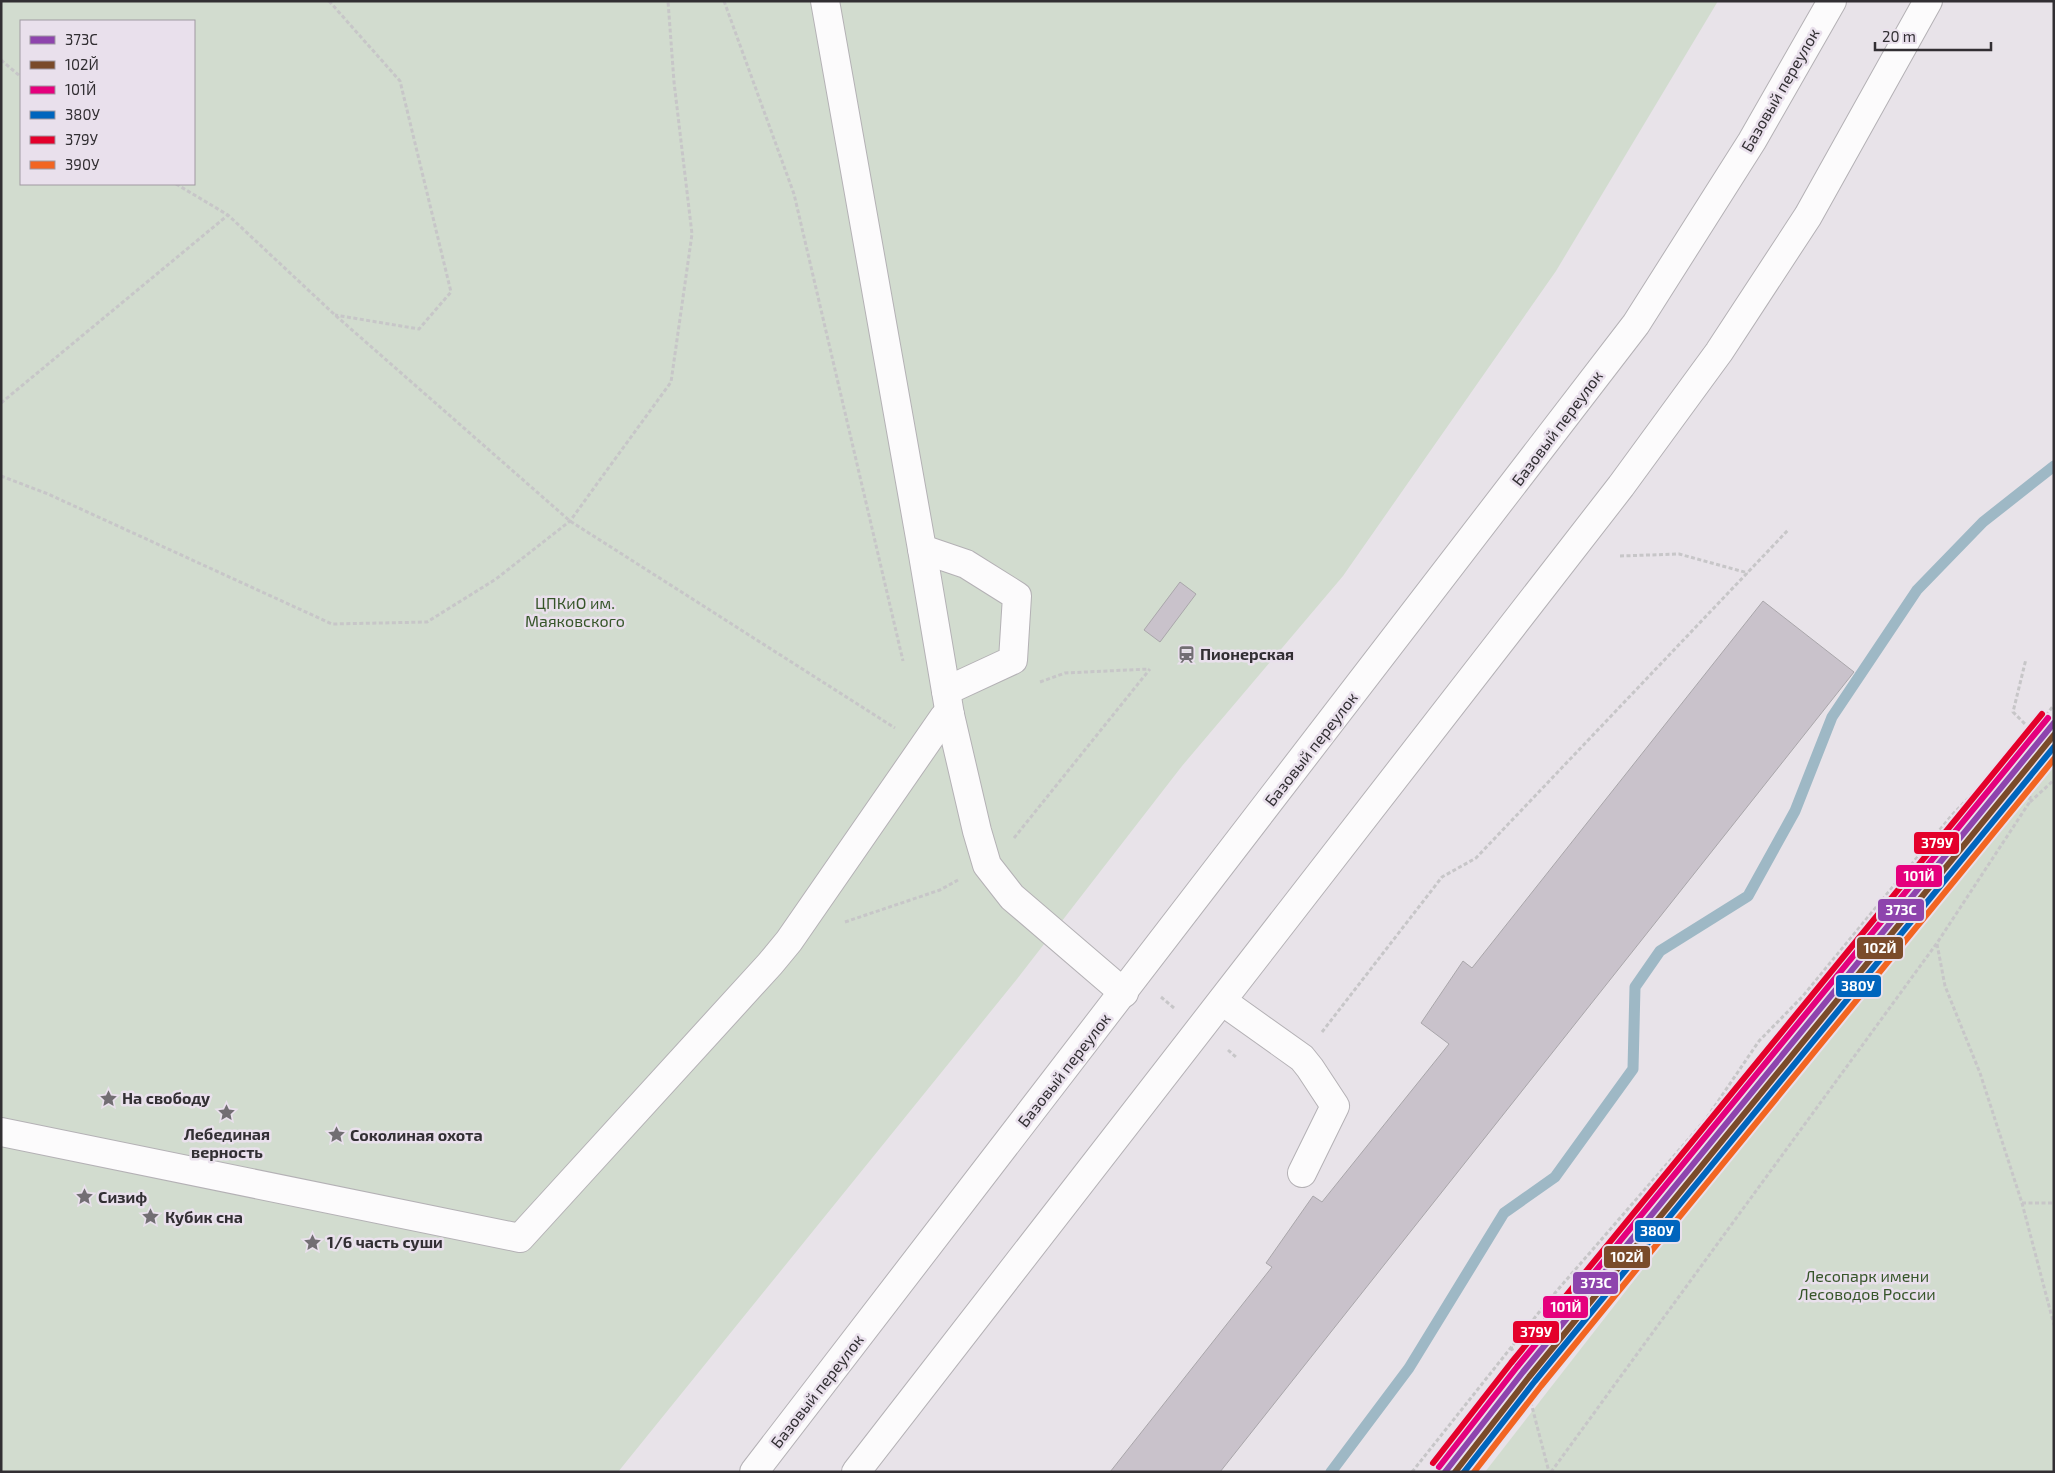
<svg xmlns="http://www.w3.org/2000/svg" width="2055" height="1473" viewBox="0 0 2055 1473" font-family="'Exo 2',sans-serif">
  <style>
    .park { fill: #d2dccf; fill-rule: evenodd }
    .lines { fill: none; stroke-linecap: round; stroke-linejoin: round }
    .stream { stroke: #9eb8c5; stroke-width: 11 }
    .building { fill: #c9c2cb; stroke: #a9a6aa }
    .minor-casing { stroke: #b4b1b5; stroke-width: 30 }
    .major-casing { stroke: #b4b1b5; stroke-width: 30 }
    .path { stroke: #c7c6c8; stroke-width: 3; stroke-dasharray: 4 2.5; stroke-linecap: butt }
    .minor { stroke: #fcfbfc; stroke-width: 28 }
    .major { stroke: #fcfbfc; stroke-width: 28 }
    .rail-1-casing { stroke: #e9e0ec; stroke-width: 10 }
    .rail-2-casing { stroke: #e9e0ec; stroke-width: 10 }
    .rail-3-casing { stroke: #e9e0ec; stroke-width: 10 }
    .rail-4-casing { stroke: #e9e0ec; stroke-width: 10 }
    .rail-5-casing { stroke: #e9e0ec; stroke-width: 10 }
    .rail-6-casing { stroke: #e9e0ec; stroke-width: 10 }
    .rail-1 { stroke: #8e44ad; stroke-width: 6 }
    .rail-2 { stroke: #7a4b2a; stroke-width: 6 }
    .rail-3 { stroke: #e5007d; stroke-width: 6 }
    .rail-4 { stroke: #0065bd; stroke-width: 6 }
    .rail-5 { stroke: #e4002b; stroke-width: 6 }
    .rail-6 { stroke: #f26522; stroke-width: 6 }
    .labels { text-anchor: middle; stroke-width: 5; stroke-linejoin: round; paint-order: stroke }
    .street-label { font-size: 16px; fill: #322f33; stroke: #e9e0ec }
    .park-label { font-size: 16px; fill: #365529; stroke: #e9e0ec }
    .poi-label { font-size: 16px; font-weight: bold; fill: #322f33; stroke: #e9e0ec; text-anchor: start }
    .line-badge { stroke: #e9e0ec; stroke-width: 2 }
    .badge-label { font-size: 14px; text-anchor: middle; font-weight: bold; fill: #fff }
  </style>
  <rect width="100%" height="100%" fill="#e8e3e9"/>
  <g class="park">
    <path d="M1,1H1718L1556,271L1343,576L1182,766L1017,979L618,1472H1ZM21,21H194V184H21Z"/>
    <path d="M2054,750V1472H1485L2003,806Z"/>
  </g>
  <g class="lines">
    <path class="stream" d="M1331,1472L1409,1368L1504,1213L1555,1177L1633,1069L1635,987L1660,951L1748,896L1795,811L1832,717L1917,590L1983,522L2054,466"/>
  </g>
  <g class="building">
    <path d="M1180,582L1196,594L1160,642L1144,630Z"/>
    <path d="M1763,601L1854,672L1220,1472H1110L1272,1267L1266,1263L1313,1196L1322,1202L1449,1044L1421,1023L1463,961L1472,968Z"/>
  </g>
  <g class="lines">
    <defs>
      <g id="minor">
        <path d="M825,1L922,549L950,715L977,831L987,865L1012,897L1124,993"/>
        <path d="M922,549L966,564L1017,596L1013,660L946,691"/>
        <path d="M1222,1001L1302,1058L1310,1068L1335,1106L1302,1173"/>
        <path d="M1,1132L520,1238L770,964L789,941L944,717L950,715"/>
      </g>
      <g id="major">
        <path d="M754,1472L1636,324L1752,141L1832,1"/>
        <path d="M856,1472L1621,486L1719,352L1808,216L1928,1"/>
      </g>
    </defs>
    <use href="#minor" class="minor-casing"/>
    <use href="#major" class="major-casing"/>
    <g class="path">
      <path d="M329,1L400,81L451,292L419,329L335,315"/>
      <path d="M724,1L794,194L903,661"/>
      <path d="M1,60L21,77"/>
      <path d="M176,184L228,215L335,315L570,521L895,728"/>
      <path d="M1,403L228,215"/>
      <path d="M1,476L48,494L332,624L427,622L496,579L570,521L671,382L692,234L674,82L668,1"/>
      <path d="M1620,556L1679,554L1748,573"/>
      <path d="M1040,682L1065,673L1149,669"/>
      <path d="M2030,802L2054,780"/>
      <path d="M1014,838L1150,669"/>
      <path d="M845,922L940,890L958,880"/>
      <path d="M1937,944L1945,986L1980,1073L2022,1203L2054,1325"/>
      <path d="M1161,997L1174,1008"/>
      <path d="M1322,1032L1442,877L1476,858L1789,529"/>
      <path d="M1228,1050L1237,1058"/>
      <path d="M2022,1203H2054"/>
      <path d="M1511,1347L1523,1372L1549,1472"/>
      <path d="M1412,1472L1548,1301L1706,1119L1759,1041L1803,996L1952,815L2033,732L2054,705"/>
      <path d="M1551,1472L1937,943L2029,803L2041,738L2033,732L2013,712L2026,659"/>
    </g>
    <use href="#minor" class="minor"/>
    <use href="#major" class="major"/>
    <defs>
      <path id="rail-1" d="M1445,1472L1523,1372L2054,723"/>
      <path id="rail-2" d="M1455,1472L1529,1377L2054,735"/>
      <path id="rail-3" d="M1439,1467L1517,1367L2048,718"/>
      <path id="rail-4" d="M1464,1472L1535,1381L2054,747"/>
      <path id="rail-5" d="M1433,1463L1511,1363L2042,714"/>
      <path id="rail-6" d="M1474,1472L1541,1386L2054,759"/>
    </defs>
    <use href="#rail-1" class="rail-1-casing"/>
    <use href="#rail-2" class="rail-2-casing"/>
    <use href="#rail-3" class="rail-3-casing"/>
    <use href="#rail-4" class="rail-4-casing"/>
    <use href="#rail-5" class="rail-5-casing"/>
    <use href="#rail-6" class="rail-6-casing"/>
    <use href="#rail-1" class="rail-1"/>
    <use href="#rail-2" class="rail-2"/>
    <use href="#rail-3" class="rail-3"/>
    <use href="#rail-4" class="rail-4"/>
    <use href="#rail-5" class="rail-5"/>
    <use href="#rail-6" class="rail-6"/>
  </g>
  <defs>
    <symbol id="station-bare" viewBox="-9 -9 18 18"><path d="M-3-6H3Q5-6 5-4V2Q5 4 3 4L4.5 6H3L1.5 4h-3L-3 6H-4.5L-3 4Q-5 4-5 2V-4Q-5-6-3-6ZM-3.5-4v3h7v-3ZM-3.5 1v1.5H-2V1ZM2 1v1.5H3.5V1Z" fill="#726e73" stroke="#e9e0ec" stroke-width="2.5" paint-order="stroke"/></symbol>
    <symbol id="sight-bare" viewBox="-9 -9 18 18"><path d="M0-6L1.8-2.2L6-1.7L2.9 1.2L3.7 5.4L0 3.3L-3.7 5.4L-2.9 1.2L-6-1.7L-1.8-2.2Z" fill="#726e73" stroke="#e9e0ec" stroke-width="2.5" paint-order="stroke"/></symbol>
  </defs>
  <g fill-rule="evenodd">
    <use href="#station-bare" x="1174" y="642" width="25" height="25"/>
    <use href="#sight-bare" x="96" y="1086" width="25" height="25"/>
    <use href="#sight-bare" x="214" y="1100" width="25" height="25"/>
    <use href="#sight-bare" x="324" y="1122" width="25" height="25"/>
    <use href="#sight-bare" x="72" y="1184" width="25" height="25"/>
    <use href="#sight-bare" x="138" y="1204" width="25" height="25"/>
    <use href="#sight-bare" x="300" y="1230" width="25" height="25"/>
  </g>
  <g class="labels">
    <g class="street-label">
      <text transform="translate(1780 90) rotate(-60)" y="6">Базовый переулок</text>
      <text transform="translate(1557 428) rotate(-53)" y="6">Базовый переулок</text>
      <text transform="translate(1311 749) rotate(-52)" y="6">Базовый переулок</text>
      <text transform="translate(1064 1070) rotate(-52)" y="6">Базовый переулок</text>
      <text transform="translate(817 1391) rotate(-52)" y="6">Базовый переулок</text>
    </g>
    <g class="park-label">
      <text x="575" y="609">ЦПКиО им.<tspan x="575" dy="18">Маяковского</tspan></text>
      <text x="1867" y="1282">Лесопарк имени<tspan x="1867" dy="18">Лесоводов России</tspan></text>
    </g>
    <g class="poi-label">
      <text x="1200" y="660">Пионерская</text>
      <text x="122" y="1104">На свободу</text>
      <text x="227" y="1140" text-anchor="middle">Лебединая<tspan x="227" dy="18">верность</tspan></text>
      <text x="350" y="1141">Соколиная охота</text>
      <text x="98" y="1203">Сизиф</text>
      <text x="165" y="1223">Кубик сна</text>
      <text x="327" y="1248">1/6 часть суши</text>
    </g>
  </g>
  <g class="line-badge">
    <rect x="1913" y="831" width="47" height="24" rx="5" fill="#e4002b"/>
    <rect x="1895" y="864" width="48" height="24" rx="5" fill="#e5007d"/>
    <rect x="1877" y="898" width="48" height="24" rx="5" fill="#8e44ad"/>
    <rect x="1856" y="936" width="48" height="24" rx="5" fill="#7a4b2a"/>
    <rect x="1835" y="974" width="47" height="24" rx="5" fill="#0065bd"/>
    <rect x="1634" y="1219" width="47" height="24" rx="5" fill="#0065bd"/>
    <rect x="1603" y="1245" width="48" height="24" rx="5" fill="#7a4b2a"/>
    <rect x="1572" y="1271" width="47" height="24" rx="5" fill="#8e44ad"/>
    <rect x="1542" y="1295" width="47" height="24" rx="5" fill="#e5007d"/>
    <rect x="1512" y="1320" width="48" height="24" rx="5" fill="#e4002b"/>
  </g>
  <g class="badge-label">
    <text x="1937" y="848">379У</text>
    <text x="1919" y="881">101Й</text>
    <text x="1901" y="915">373C</text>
    <text x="1880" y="953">102Й</text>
    <text x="1858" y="991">380У</text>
    <text x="1657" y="1236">380У</text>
    <text x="1627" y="1262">102Й</text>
    <text x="1596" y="1288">373C</text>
    <text x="1566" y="1312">101Й</text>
    <text x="1536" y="1337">379У</text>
  </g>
  <rect width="2055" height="1473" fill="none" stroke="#322f33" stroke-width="5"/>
  <rect x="20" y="20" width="175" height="165" fill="#e9e0ec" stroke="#a099a2"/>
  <rect x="30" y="36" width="25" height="8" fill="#8e44ad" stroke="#a099a2"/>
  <text x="65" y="45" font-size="15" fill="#322f33">373C</text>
  <rect x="30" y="61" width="25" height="8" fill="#7a4b2a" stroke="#a099a2"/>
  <text x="65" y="70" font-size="15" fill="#322f33">102Й</text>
  <rect x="30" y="86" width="25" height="8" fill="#e5007d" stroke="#a099a2"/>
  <text x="65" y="95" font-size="15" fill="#322f33">101Й</text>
  <rect x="30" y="111" width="25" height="8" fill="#0065bd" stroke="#a099a2"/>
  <text x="65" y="120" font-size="15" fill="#322f33">380У</text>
  <rect x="30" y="136" width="25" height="8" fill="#e4002b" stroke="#a099a2"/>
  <text x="65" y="145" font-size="15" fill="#322f33">379У</text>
  <rect x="30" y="161" width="25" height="8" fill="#f26522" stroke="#a099a2"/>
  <text x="65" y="170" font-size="15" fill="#322f33">390У</text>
  <path d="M1875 42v8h116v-8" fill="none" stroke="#322f33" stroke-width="2.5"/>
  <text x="1882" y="42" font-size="15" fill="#322f33" stroke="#e9e0ec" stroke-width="4" paint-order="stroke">20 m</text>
</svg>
